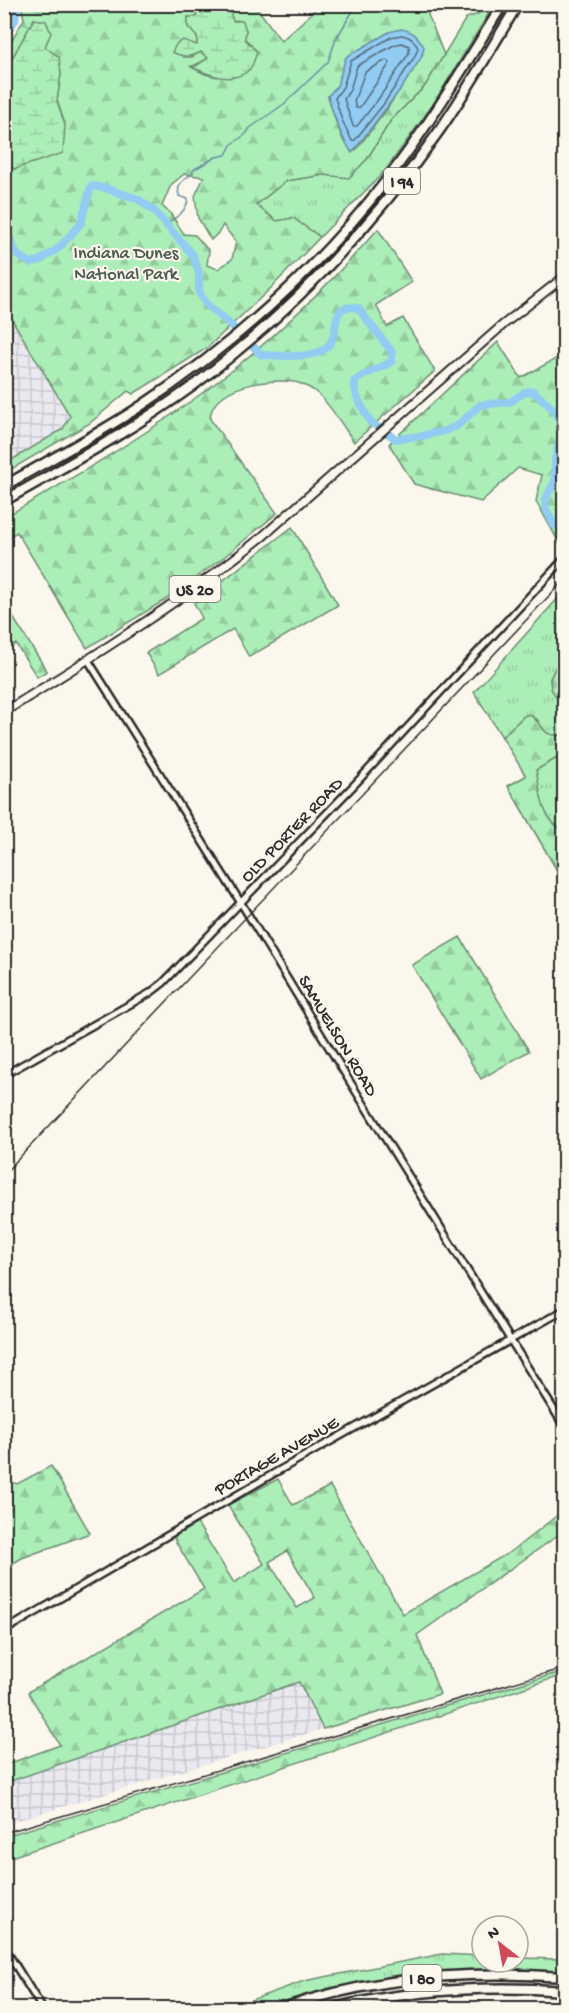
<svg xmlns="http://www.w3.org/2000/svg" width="569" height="2013" viewBox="0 0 569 2013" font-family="'Gochi Hand',sans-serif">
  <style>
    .industrial { fill: url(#industrial-grid) }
    .grass { fill: url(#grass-tufts); stroke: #6c8c72; stroke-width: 1.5 }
    .forest { fill: url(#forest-firs); stroke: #6c8c72; stroke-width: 1.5; fill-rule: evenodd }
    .wetland { fill: url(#wetland-marsh); stroke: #6c8c72; stroke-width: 1.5 }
    .water { fill: #92ccf2; stroke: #698ca2; stroke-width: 1.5 }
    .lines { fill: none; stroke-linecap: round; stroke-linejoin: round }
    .shore { stroke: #546b7b; stroke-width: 1.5 }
    .stream { stroke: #698ca2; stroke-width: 1.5 }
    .river { stroke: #92ccf2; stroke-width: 8 }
    .minor-casing { stroke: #2b2b2b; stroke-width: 10 }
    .major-casing { stroke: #2b2b2b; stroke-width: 11 }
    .highway-casing { stroke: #2b2b2b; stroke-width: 13 }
    .minor { stroke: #fbf7ec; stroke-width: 5 }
    .major { stroke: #fbf7ec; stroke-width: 7 }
    .highway { stroke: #fbf7ec; stroke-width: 8 }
    .rail { stroke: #2b2b2b; stroke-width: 1.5 }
    .labels { text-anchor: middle; stroke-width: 4.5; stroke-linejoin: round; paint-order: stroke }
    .shield { fill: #fbf7ec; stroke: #696865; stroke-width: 1.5 }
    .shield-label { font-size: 16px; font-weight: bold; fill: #2b2b2b }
    .park-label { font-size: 18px; fill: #4b5c4e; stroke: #fbf7ec }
    .street-label { font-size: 18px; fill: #2b2b2b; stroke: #fbf7ec }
  </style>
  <defs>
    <pattern id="industrial-grid" width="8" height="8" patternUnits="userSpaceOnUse" patternTransform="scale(1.5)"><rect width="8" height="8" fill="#eae9f0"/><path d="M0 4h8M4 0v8" fill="none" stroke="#c9c8ce"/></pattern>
    <pattern id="grass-tufts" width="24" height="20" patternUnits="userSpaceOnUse" patternTransform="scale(1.5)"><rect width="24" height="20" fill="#aceeb8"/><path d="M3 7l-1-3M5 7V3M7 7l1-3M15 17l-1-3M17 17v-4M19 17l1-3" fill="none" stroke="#94cc9e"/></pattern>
    <pattern id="forest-firs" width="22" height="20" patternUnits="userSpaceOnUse" patternTransform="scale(1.5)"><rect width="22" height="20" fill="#aceeb8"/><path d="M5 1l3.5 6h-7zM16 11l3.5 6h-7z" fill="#94cc9e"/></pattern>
    <pattern id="wetland-marsh" width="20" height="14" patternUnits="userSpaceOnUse" patternTransform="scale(1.5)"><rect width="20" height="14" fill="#aceeb8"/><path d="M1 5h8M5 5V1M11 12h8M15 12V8" fill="none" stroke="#94cc9e"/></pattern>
  </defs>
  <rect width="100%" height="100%" fill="#fbf7ec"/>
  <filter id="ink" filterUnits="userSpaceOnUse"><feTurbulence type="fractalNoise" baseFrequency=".0167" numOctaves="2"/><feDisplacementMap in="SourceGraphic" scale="12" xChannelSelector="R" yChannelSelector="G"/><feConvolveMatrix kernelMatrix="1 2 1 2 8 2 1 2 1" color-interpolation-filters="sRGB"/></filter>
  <g filter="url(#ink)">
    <g class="industrial">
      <path d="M4,308L70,416L63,429L5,464Z"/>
      <path d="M299,1682L323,1729L5,1824L4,1783Z"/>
    </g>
    <g class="grass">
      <path d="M484,5H494L432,106L384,172L320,237L293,218L277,221L256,205L286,181L324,175L349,177L367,159L391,120L425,86L466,18L478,14Z"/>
      <path d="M560,596L564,599V653L562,654L550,679L551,688L560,704L564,730L560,735C546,736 544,731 537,719L524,716L502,737L474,692Z"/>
      <path d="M564,754V889L558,872L508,786Z"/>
      <path d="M442,1954L482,1956V1962H518V1958L564,1959V1972L504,1968L417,1973L336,1988L269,2008H229L304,1981Z"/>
    </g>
    <g class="forest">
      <path d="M21,5H199L196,18L188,17V27L197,36V46L184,57H192L200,52L209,58L191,67L205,74L217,77L251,45L245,39L246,30L238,20L233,21L221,6L214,9L208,8V5H255L281,41L312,13L317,5H427L425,7L444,55L425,86L391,120L367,159L349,178L324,175L286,181L256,205L277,221L293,218L320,237L271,288L207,348L133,394L128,391L90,423L5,473V464L63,429L70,416L5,308V164L15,169L65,125L57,101L61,74L44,47L34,19L5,71V52L24,19ZM408,76L387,109L356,150L344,142L336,122L328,96L337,86ZM184,174L204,177L195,196L198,218L211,240L219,232L223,225L236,242L232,259L218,269L207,265L209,251L195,235L184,234L170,213L162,206L171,185Z"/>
      <path d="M378,229L412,282L376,305L387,327L403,318L435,371L354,442C345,429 329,403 318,394C313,389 301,383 294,382C267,378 212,386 210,419L277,513L224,557L165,600L87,648L17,532L5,539V517C74,477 144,437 209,388C271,342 327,287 378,229Z"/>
      <path d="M564,289V549L563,550L536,501L542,475L518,468L481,502L414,484L389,444L498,342L521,378L561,356L558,294Z"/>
      <path d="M292,527L338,605L249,657L233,629L159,674L146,653L202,618L194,603Z"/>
      <path d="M4,603L47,671L37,677L16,644L5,651Z"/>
      <path d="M564,653V754L536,770C542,797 539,815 564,832V889L558,872L508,786L526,776L502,737L524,716L529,714C543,723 541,737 560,735L564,730L560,704L551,688L550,679L562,654Z"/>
      <path d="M460,937L529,1051L481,1079L412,965Z"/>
      <path d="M51,1466L90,1533L22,1558L5,1568V1479L17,1484Z"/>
      <path d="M278,1479L293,1505L330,1486L403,1614L512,1551L564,1510V1531L417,1635L440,1694L323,1729L299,1682L5,1783V1765L60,1745L28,1692L204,1589L173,1537L197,1523L234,1583L264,1564L228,1505ZM287,1551L315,1598L297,1608L269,1562Z"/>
      <path d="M564,1671V1694L560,1676L5,1859V1836Z"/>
    </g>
    <g class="wetland">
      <path d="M208,4V8C215,9 221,6 228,6L233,21H243L246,30L245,39L257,52C255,58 253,66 249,70C232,85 208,75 190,66H196L208,58L201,52C189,58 183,57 172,52L177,43L183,40L197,45V37L188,27V17H196L199,5Z"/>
      <path d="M34,19L46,21L51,33L45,47L59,57L61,74L57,101L65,125L63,153L15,169L5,164V71Z"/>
    </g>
    <path class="water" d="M401,29C413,31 418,36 424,47L421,58L403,86L352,153C340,135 334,116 328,96L337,86L346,57L389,32Z"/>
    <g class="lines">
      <g class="shore">
        <path d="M401,35C410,36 414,40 418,48L415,56L383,105L355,140L352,141L342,120L335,98L343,87L351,61L391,37Z"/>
        <path d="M402,43L409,46V53L377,101L357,126H353L344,99L350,90L357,66L394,45Z"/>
        <path d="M386,60L390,63L360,107L356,108L354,101L365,72Z"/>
      </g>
      <path class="stream" d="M166,225C175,217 187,212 188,199L179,196C176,183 184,180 193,173V170L216,157L226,155L231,145L246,134L250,128L284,104L328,62L336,39L357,4"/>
      <g class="river">
        <path d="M4,37L15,20L17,4"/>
        <path d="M4,224L17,255L31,263L41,260L60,247L81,223L91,186L105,188L138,199L153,210L193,255L199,273V292L205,303L233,327L262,355C279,355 311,360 326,348C344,333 325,302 358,308L392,352V361C380,370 365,372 354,382L357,397L370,422L396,439L422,436L444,431L457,426L480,405L510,402L525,392L533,391L552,408L560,421L561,437L555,460V481L545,500L546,509L554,525L564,530"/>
      </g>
      <defs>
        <g id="minor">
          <path d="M88,660L241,903L347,1077L564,1426"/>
          <path d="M4,1075L150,993L163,983L356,783L564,559"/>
          <path d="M4,1631L278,1471L564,1310"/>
          <path d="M4,1947L42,2008"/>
        </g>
        <path id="major" d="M4,712C93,657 180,602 262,537L504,324L564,277"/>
        <g id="highway">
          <path d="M4,486C49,460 95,436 138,408C231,347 316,270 385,182C429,126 465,65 503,4"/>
          <path d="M4,501C69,464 134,429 194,385C289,314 371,228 439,131C467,91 492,47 518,4"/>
          <path d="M283,2008C373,1977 470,1970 564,1977"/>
          <path d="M333,2008C410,1990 486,1985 564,1991"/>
        </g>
      </defs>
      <use href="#minor" class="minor-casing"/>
      <use href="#major" class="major-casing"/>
      <use href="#highway" class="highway-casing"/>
      <use href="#minor" class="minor"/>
      <use href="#major" class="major"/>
      <use href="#highway" class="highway"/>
      <g class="rail">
        <path d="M4,1174L564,580"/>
        <path d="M4,1833L564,1668"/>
      </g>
    </g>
  </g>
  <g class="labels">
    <g class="shield">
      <rect x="384" y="168" width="36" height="26" rx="4.5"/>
      <rect x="169.5" y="576" width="51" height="26" rx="4.5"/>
      <rect x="402.5" y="1965" width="39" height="26" rx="4.5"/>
    </g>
    <g class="shield-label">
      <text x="402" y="187">I 94</text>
      <text x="195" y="595">US 20</text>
      <text x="422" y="1984">I 80</text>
    </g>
    <g class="park-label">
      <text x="126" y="258">Indiana Dunes<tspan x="126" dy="21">National Park</tspan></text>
    </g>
    <g class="street-label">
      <text transform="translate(291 829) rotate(-46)" y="6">OLD PORTER ROAD</text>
      <text transform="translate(339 1035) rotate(59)" y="6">SAMUELSON ROAD</text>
      <text transform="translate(276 1455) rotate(-30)" y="6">PORTAGE AVENUE</text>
    </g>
  </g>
  <rect width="569" height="2013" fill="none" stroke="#fbf7ec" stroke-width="24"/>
  <rect x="12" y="12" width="545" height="1989" fill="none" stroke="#2b2b2b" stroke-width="2" filter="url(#ink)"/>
  <g transform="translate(500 1944) rotate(329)"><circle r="28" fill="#fbf7ec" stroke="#a8a59f" stroke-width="1.5"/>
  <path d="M0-4.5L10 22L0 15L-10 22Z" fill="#d1495b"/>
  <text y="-9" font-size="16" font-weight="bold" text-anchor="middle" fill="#2b2b2b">N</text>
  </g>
</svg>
